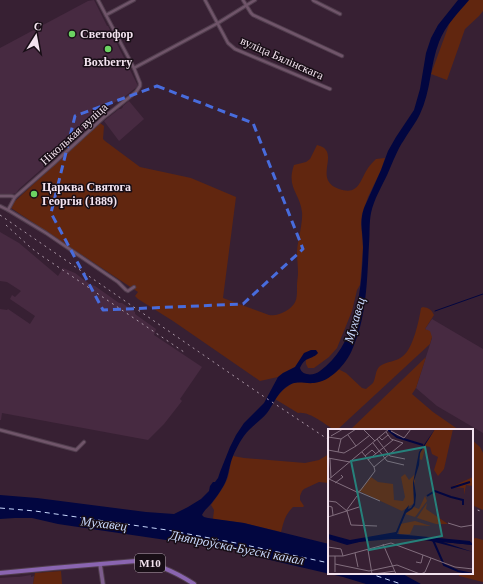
<svg xmlns="http://www.w3.org/2000/svg" width="483" height="584" viewBox="0 0 483 584" font-family="'Times New Roman',serif">
  <style>
    .built { fill: #472a41 }
    .green { fill: #61260f }
    .water { fill: #020640 }
    .lines { fill: none; stroke-linecap: round; stroke-linejoin: round }
    .stream { stroke: #020640; stroke-width: 1 }
    .ferry { stroke: #c8d8fd; stroke-width: 1; stroke-dasharray: 5 4; stroke-linecap: butt }
    .minor-casing { stroke: #503d4d; stroke-width: 4.5 }
    .secondary-casing { stroke: #503d4d; stroke-width: 5.5 }
    .primary-casing { stroke: #503d4d; stroke-width: 6 }
    .minor { stroke: #70556a; stroke-width: 2.5 }
    .secondary { stroke: #7d5d8d; stroke-width: 3.5 }
    .primary { stroke: #8a65b1; stroke-width: 4 }
    .rail { stroke: #ad9aa9; stroke-width: 1; stroke-dasharray: 2 4; stroke-linecap: butt }
    .marked { fill: none; stroke: #486cdd; stroke-width: 3; stroke-dasharray: 8 5; stroke-linejoin: round }
    .poi-dot { fill: #6cd362; stroke: #180e16; stroke-width: 1.5 }
    .labels { text-anchor: middle; stroke-width: 3; stroke-linejoin: round; paint-order: stroke }
    .shield { fill: #180e16; stroke: #b1a3ae; stroke-width: 1 }
    .shield-label { font-size: 11px; font-weight: bold; fill: #f3e3ef }
    .poi-label { font-size: 12px; font-weight: bold; fill: #f3e3ef; stroke: #180e16; text-anchor: start }
    .street-label { font-size: 12px; fill: #f3e3ef; stroke: #180e16 }
    .water-label { font-size: 13px; font-style: italic; fill: #c8d8fd; stroke: #180e16 }
    .inset-river { fill: none; stroke: #020640; stroke-width: 2 }
    .inset-road { fill: none; stroke: #826e7e; stroke-width: 1 }
    .view { fill: #26817b; fill-opacity: 0.15; stroke: #26817b; stroke-width: 2 }
    .inset-edge { fill: none; stroke: #f3e3ef; stroke-width: 2 }
  </style>
  <rect width="100%" height="100%" fill="#372033"/>
  <g class="built">
    <path d="M94,0L107,26H108L138,86L123,98L104,108L106,112L19,189L16,193L10,195L0,194V48L88,1Z"/>
    <path d="M129,101L144,119L119,141L104,121L119,109H121L123,107V106Z"/>
    <path d="M0,232L19,243L58,276L63,268L75,273L91,285L95,286L119,303H122L135,312V314L156,329L154,335L202,367L180,399L182,401L164,424L148,440L2,413L1,420H0V309L7,310L8,309L30,324L35,316L10,299L12,295L15,297L21,291L7,282L0,281Z"/>
    <path d="M432,319L483,349V433L437,406L416,388L432,338L425,329Z"/>
    <path d="M31,575V577L34,576L33,584H0V578L14,577H19Z"/>
  </g>
  <g class="green">
    <path d="M469,0H483V11L479,16L465,29L447,80L431,74L450,22Z"/>
    <path d="M100,123L104,126L103,139L105,141L140,167L191,178L236,197L223,298L269,315C276,316 280,314 286,311C298,304 297,297 297,285C297,281 298,277 298,273C298,265 297,259 297,251C298,239 303,223 302,212C300,193 286,188 294,165L306,162L310,159L317,145C343,151 311,179 339,189C359,196 360,180 368,168C370,165 373,162 376,159L385,158L381,170L368,197L362,214L361,224L362,235L363,248L360,285L357,290L352,311L337,348L329,357L314,368H308L306,364V359L318,353L298,363L295,367L283,373L278,377L260,381L173,321L138,299L135,296L138,292L132,288L11,208L13,203Z"/>
    <path d="M423,307C429,308 431,309 434,315L425,329L430,331L432,337L430,344L337,430H334C325,424 309,411 298,413L275,399L284,389L293,383L328,378L338,369L346,373L362,388L366,389C368,387 371,385 373,383C376,378 375,370 380,366C387,361 396,362 403,356C413,348 419,321 421,308Z"/>
    <path d="M426,357L416,388L412,394L433,412L459,430H350Z"/>
    <path d="M472,440L480,447L483,453V510L472,505Z"/>
    <path d="M329,454V483L319,482L304,489L302,491L300,496V500L304,506L303,507H293C285,515 284,521 281,532L244,523L213,519L214,510L211,505C217,496 224,488 228,477C230,470 230,463 233,456L244,458L305,463L319,460Z"/>
    <path d="M476,538L483,540V582L459,576V573H472V539Z"/>
    <path d="M61,571L62,584H33L35,573Z"/>
  </g>
  <path class="water" d="M458,0H469C458,13 445,26 439,42C430,65 431,91 420,114C416,123 409,131 404,140C397,150 393,162 388,173C382,186 374,199 371,213C369,223 370,234 369,244C367,279 367,317 352,350C346,364 330,382 314,383C302,384 296,379 285,388C277,394 273,405 267,413C262,419 255,424 249,430C242,437 237,447 233,456C229,465 229,476 224,485C220,492 215,499 210,505C207,508 204,511 202,515L204,517L208,518L244,523L329,544V573H401L421,584H366L343,577L253,556L238,550L220,548L58,524L32,518H15L0,519V495L37,498L146,512L174,514L188,507L201,499L209,491L210,486L213,482H215L218,478L220,472L230,447L236,435L244,423L264,403L278,377L283,373L295,367L304,353L311,350H316L318,353C312,360 305,356 300,368C302,376 314,376 320,371C357,345 362,288 363,247C363,232 359,223 364,208L381,170L388,151L396,137L414,110L420,89L426,53L431,38L438,25Z"/>
  <g class="lines">
    <path class="stream" d="M435,311L483,294"/>
    <g class="ferry">
      <path d="M0,508L35,511L167,530L236,543L329,563"/>
      <path d="M368,573L401,584"/>
    </g>
    <defs>
      <g id="minor">
        <path d="M205,0L228,43L235,49L330,89"/>
        <path d="M243,0L251,13L253,15L342,56"/>
        <path d="M313,0L314,1L340,14"/>
        <path d="M106,15L134,0"/>
        <path d="M134,68L218,23L255,0"/>
        <path d="M0,196H11L15,197L53,164L103,118L136,92L140,86V83L134,68L98,0"/>
        <path d="M15,197L8,210L46,233L118,282L126,290L128,291L134,287"/>
        <path d="M0,206L8,210"/>
        <path d="M0,430L76,450L84,442"/>
      </g>
      <path id="secondary" d="M100,564L103,584"/>
      <path id="primary" d="M0,573L53,568L136,561C157,563 177,573 194,584"/>
    </defs>
    <use href="#minor" class="minor-casing"/>
    <use href="#secondary" class="secondary-casing"/>
    <use href="#primary" class="primary-casing"/>
    <use href="#minor" class="minor"/>
    <use href="#secondary" class="secondary"/>
    <use href="#primary" class="primary"/>
    <g class="rail">
      <path d="M0,215L263,396L329,440"/>
      <path d="M6,225L30,247L39,254L184,352"/>
      <path d="M472,508L483,512"/>
    </g>
  </g>
  <path class="marked" d="M157,86L253,123L303,249L243,304L103,310L51,213L75,116Z"/>
  <g class="poi-dot">
    <circle cx="72" cy="34" r="4"/>
    <circle cx="108" cy="49" r="4"/>
    <circle cx="34" cy="194" r="4"/>
  </g>
  <g class="labels">
    <rect class="shield" x="135" y="554" width="30" height="18" rx="3"/>
    <g class="shield-label">
      <text x="150" y="567">М10</text>
    </g>
    <g class="poi-label">
      <text x="80" y="38">Светофор</text>
      <text x="108" y="66" text-anchor="middle">Boxberry</text>
      <text x="42" y="191">Царква Святога<tspan x="42" dy="14">Георгія (1889)</tspan></text>
    </g>
    <g class="street-label">
      <text transform="translate(282 58) rotate(24)" y="4">вуліца Бялінскага</text>
      <text transform="translate(74 134) rotate(-42)" y="4">Ніколькая вуліца</text>
    </g>
    <g class="water-label">
      <text transform="translate(354 320) rotate(-74)" y="5">Мухавец</text>
      <text transform="translate(104 523) rotate(7)" y="5">Мухавец</text>
      <text transform="translate(237 547) rotate(11)" y="5">Дняпроўска-Бугскі канал</text>
    </g>
  </g>
  <g transform="translate(328 429)">
    <rect width="145" height="145" fill="#372033"/>
    <path d="M107,0H125L116,40L110,47L106,41L110,28L104,25L102,18L98,17L94,31L91,30L93,22ZM77,45L81,51L87,45V65L85,75L74,82L31,62L43,48L50,53L65,55L66,71L75,72L77,68L73,48ZM145,48V57L138,56L136,66V59L123,58ZM97,67L99,72L87,88L77,85L86,78L91,80ZM99,74L98,80L120,95H108L89,89ZM87,92L103,97L86,96L82,105H71L72,95Z" fill="#61260f"/>
    <path d="M107,0L92,24L91,36L86,52L88,66L87,76L84,80L78,84L69,105L142,112L145,116L115,113L145,123L95,110H44L19,116L0,110V105L22,111L68,103L77,81L81,76L80,80L83,79L86,74L85,54L91,23Z" fill="#020640"/>
    <path class="inset-river" d="M59,0L69,8L95,16M123,59L142,53M99,67L107,62L123,68M123,68L135,71V76M0,107L19,113L75,108L145,115M105,111L116,136L130,142L145,145"/>
    <path class="inset-road" d="M35,0L47,12M63,2L76,9L83,0M58,3L63,10L75,14M3,7L15,0M0,8L13,10L28,0M51,8L54,11L60,6M49,10L62,27L77,30M45,14L59,32L76,36M28,17L42,6M0,21L16,24L28,17L20,6M10,23L13,10M34,23L46,38M37,27L44,21L48,25M0,29L22,33M2,30L3,49M40,31L65,11M46,38L75,14M1,50L31,64M0,51L61,0M7,54L15,48L13,46M28,63L32,62L47,42L46,38M31,63L52,72M0,72L8,73L19,82L23,96L49,97M0,77L4,78L5,86M18,82L29,67M0,88L31,78M120,94L133,98L145,96M55,115L68,145M0,118L13,120L15,127M40,121L44,145M27,124L30,138M0,127H15L63,114L127,138L145,140M88,133L93,134L95,126M7,135L41,142L69,136L92,145M7,143V127M46,145L67,142M93,145L97,143L103,129"/>
    <path class="view" d="M97,18L114,107L41,121L23,32Z"/>
    <rect width="145" height="145" class="inset-edge"/>
  </g>
  <g transform="translate(36 36) rotate(11)" stroke="#180e16" stroke-width="3" paint-order="stroke">
  <path d="M0-3L7 15L0 10L-7 15Z" fill="#f3e3ef"/>
  <text y="-6" font-size="11" font-weight="bold" text-anchor="middle" fill="#f3e3ef">С</text>
  </g>
</svg>
